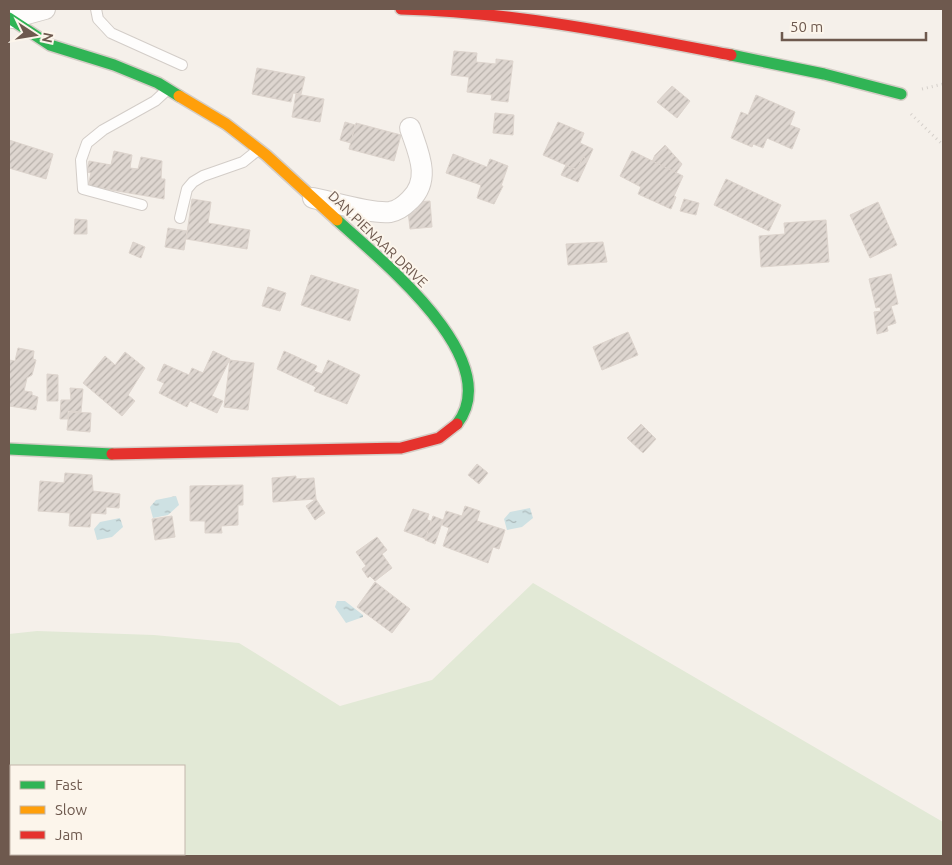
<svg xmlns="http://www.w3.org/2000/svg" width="952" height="865" viewBox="0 0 952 865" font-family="Ubuntu,sans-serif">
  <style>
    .green { fill: #e2e9d6; fill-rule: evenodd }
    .water { fill: url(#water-ripples) }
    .building { fill: url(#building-hatch); stroke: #ddd4cd }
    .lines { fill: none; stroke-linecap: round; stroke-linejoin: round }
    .lane-casing { stroke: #d3cdc8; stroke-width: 12 }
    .street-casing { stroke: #d3cdc8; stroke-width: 22 }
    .fast-casing { stroke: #d4cdc6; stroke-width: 14 }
    .slow-casing { stroke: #d4cdc6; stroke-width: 14 }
    .jam-casing { stroke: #d4cdc6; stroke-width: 14 }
    .path { stroke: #d5d0cb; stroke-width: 3; stroke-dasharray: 1 4; stroke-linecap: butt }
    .lane { stroke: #fefdfc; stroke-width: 10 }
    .street { stroke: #fefdfc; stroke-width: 20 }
    .fast { stroke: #30b455; stroke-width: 11 }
    .slow { stroke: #ff9f0a; stroke-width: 11 }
    .jam { stroke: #e5322d; stroke-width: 11 }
    .labels { text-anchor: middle; stroke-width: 4; stroke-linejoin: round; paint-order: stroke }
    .street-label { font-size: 14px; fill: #6e594e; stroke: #fcf5eb }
  </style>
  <defs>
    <pattern id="water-ripples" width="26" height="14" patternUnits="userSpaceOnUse" patternTransform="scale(1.25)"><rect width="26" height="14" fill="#cee1e3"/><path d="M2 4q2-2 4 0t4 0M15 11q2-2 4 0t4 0" fill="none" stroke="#abb9ba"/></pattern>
    <pattern id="building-hatch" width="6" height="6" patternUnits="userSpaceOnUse" patternTransform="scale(1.25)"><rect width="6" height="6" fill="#ded6d0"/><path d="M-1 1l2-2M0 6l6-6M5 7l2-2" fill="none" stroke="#b8b1ab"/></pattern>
  </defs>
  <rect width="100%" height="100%" fill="#f5f0ea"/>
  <path class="green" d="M533,583L943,822V856H9V634L37,631L154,635L239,643L340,706L432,680ZM11,766H184V854H11Z"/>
  <g class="water">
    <path d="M176,496L179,505L168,515L153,518L150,507L156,500Z"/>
    <path d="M530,508L533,518L522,527L507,530L504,519L510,512Z"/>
    <path d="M120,518L123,527L112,537L97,540L94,529L100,522Z"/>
    <path d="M337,601H345L363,615V617L346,623L335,607Z"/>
  </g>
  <g class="building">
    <path d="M454,51L477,53L476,62L496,64V59L513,61L508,102L491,100L492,95L467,92L469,77L451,75Z"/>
    <path d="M257,68L305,77L301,94L293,93L291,102L252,94Z"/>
    <path d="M672,86L690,101L677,118L657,102Z"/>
    <path d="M296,94L324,99L320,122L292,117Z"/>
    <path d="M756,95L795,112L790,125L800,129L792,149L767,138L763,148L753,144L752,147L731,138L741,112L748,115Z"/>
    <path d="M495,113L514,115L513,135L493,133Z"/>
    <path d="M345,122L355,125L351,143L340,140Z"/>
    <path d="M558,122L584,133L580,143L593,149L588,160L583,157L577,170L543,155Z"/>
    <path d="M356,123L401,135L394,161L349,149Z"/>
    <path d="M9,140L53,154L46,179L9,168Z"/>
    <path d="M665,145L682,164L676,173L652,162L655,155Z"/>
    <path d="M114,151L132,155L130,168L138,169L141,157L162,161L161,179H165L164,199L88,186L91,173L87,172L89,161L111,165Z"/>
    <path d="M632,151L683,176L674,196L676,197L671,209L638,194L641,187L620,176Z"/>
    <path d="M453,154L487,167L490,159L508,166L501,186H503L494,204L477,198L481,185L446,173Z"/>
    <path d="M583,157L588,160L578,182L561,175L566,165L577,170Z"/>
    <path d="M726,179L781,205L769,231L714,205Z"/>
    <path d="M192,199L211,202L208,223L250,230L247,249L186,239Z"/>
    <path d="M684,199L699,203L696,215L680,211Z"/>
    <path d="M430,201L432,227L410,229L408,211H416L415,202Z"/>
    <path d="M878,202L897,245L870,258L850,215Z"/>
    <path d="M75,219L87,220V234H74Z"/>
    <path d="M826,220L829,262L761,267L759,236L785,234L784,223Z"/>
    <path d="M168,228L187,231L184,250L165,247Z"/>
    <path d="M133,242L145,247L141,258L129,253Z"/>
    <path d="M603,242L607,262L568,265L566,244Z"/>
    <path d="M891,274L898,304L891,306L896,323L887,326L888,331L877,334L874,312L881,311L880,307L876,308L869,279Z"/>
    <path d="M311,275L359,290L350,321L301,305Z"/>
    <path d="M268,287L286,293L280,311L262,306Z"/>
    <path d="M628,332L638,355L602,370L593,347Z"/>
    <path d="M18,348L34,351L33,359L36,360L32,375L27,378L24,391L32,392V395L38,397L36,410L9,406V360L15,361Z"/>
    <path d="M213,351L230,359L212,396L223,401L217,413L190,401L187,407L159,393L164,383L157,380L164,364L189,375L192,368L203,373Z"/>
    <path d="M284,351L317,366L314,371L322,374L328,360L360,375L347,404L314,391L316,387L277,369Z"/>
    <path d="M125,352L145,368L128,395L135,401L122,416L83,383L105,356L115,365Z"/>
    <path d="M230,360L254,363L248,410L224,407Z"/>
    <path d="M47,374L58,375V401H47Z"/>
    <path d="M70,388L83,389L81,412L68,411V419H60L61,400H71Z"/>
    <path d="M69,412L91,413L90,432L67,430Z"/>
    <path d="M641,424L656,439L643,453L627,438Z"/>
    <path d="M477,464L488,473L479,484L468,475Z"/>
    <path d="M65,473L92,475L93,491L120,494L119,508L106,507V514L91,513L90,527L69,526L70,513L38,511L40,481L64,483Z"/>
    <path d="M296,476V479L314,478L316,499L273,502L272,478Z"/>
    <path d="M243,485V505H238V525L221,526L222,533H205V521H190V486Z"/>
    <path d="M316,499L325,513L315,520L306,506Z"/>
    <path d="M465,506L480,511L477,521L505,530L499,549L493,547L488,563L443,546L449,528L442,525L446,511L462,516Z"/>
    <path d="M413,509L429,514L427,520L431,521L426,539L404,531Z"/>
    <path d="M172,516L175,537L155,540L152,519Z"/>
    <path d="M433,516L443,520L435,544L425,540Z"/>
    <path d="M377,537L387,550L382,554L392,568L375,581L370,576L368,578L362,569L366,566L356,552Z"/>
    <path d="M375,582L410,609L392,633L357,607Z"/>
  </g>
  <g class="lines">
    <defs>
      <g id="lane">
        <path d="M96,9L98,19L111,33L182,65"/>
        <path d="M142,205L83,189L81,160L87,143L103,130L155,101L167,90"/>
        <path d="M180,218L187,189L193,182L203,176L243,162L258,150"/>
      </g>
      <g id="street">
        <path d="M12,18L45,9"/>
        <path d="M313,198C333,202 371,214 390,212C397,211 405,205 410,200C432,179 418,152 410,128"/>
      </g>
      <g id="fast">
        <path d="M9,18L50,45L114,65L158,83L179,96"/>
        <path d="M731,55L824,74L901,94"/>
        <path d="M337,220C379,259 507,359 457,424"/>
        <path d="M9,449L112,454"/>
      </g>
      <path id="slow" d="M179,96L226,124L266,155L337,220"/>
      <g id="jam">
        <path d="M401,9C513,12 621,34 731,55"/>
        <path d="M112,454L401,448L439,438L457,424"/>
      </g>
    </defs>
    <use href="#lane" class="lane-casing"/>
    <use href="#street" class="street-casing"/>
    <use href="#fast" class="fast-casing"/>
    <use href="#slow" class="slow-casing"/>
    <use href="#jam" class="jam-casing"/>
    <g class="path">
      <path d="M922,89L943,84"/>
      <path d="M911,114L943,145"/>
    </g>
    <use href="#lane" class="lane"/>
    <use href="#street" class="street"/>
    <use href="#fast" class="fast"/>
    <use href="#slow" class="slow"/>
    <use href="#jam" class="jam"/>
  </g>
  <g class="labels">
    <g class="street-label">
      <text transform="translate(378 239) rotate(44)" y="5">DAN PIENAAR DRIVE</text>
    </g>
  </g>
  <rect width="952" height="865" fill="none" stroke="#6e594e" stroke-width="20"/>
  <rect x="10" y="765" width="175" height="90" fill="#fcf5eb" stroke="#c3b7ac"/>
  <rect x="20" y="781" width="25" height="8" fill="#30b455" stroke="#c3b7ac"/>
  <text x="55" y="790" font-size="15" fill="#6e594e">Fast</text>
  <rect x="20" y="806" width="25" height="8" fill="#ff9f0a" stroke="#c3b7ac"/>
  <text x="55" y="815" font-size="15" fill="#6e594e">Slow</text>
  <rect x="20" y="831" width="25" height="8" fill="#e5322d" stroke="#c3b7ac"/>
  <text x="55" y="840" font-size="15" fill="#6e594e">Jam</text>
  <g transform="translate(35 35) rotate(102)" stroke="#fcf5eb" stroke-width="4" paint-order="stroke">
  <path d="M0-4L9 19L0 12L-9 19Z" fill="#6e594e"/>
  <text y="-8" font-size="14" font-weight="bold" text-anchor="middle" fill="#6e594e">N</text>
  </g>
  <path d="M782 32v8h144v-8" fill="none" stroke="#6e594e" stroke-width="2.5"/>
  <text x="790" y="32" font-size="15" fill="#6e594e" stroke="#fcf5eb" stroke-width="4" paint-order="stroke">50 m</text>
</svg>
